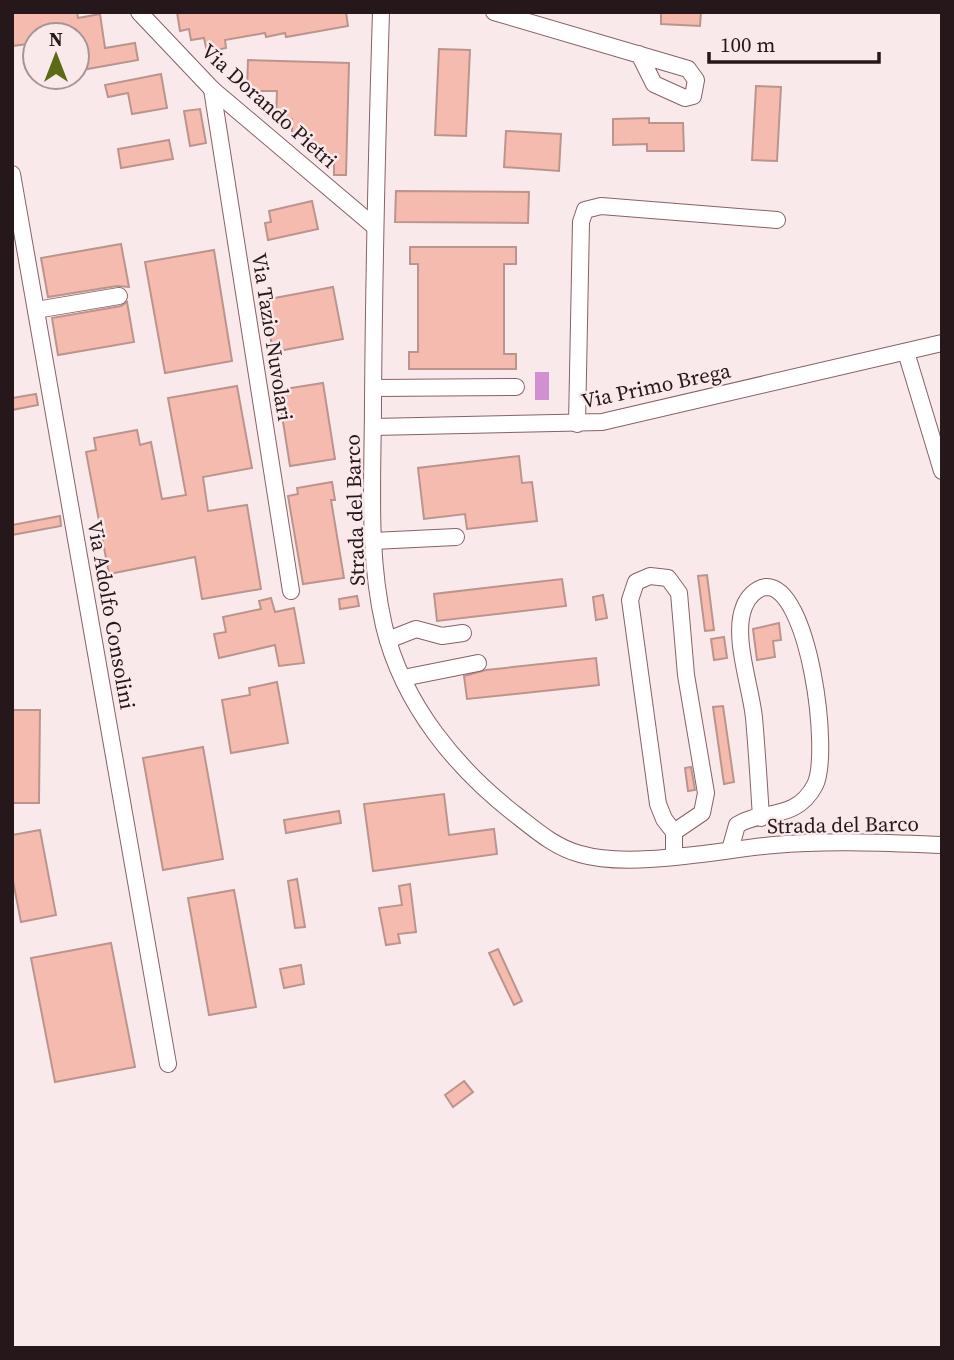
<svg xmlns="http://www.w3.org/2000/svg" width="954" height="1360" viewBox="0 0 954 1360" font-family="'Source Serif 4',serif">
  <style>
    .water { fill: #d190d1 }
    .building { fill: #f5bbae; stroke: #bb958d; stroke-width: 2 }
    .lines { fill: none; stroke-linecap: round; stroke-linejoin: round }
    .minor-casing { stroke: #866266; stroke-width: 18 }
    .minor { stroke: #fff; stroke-width: 16 }
    .labels { text-anchor: middle; stroke-width: 5; stroke-linejoin: round; paint-order: stroke }
    .street-label { font-size: 21px; fill: #26181a; stroke: #fae9ea }
  </style>
  <rect width="100%" height="100%" fill="#fae9ea"/>
  <rect class="water" x="535" y="372" width="14" height="28"/>
  <g class="building">
    <path d="M12,12H77L78,18L100,14L105,48L135,43L138,60L82,70L77,35H35V43L12,46Z"/>
    <path d="M177,12H346L348,26L286,37L285,33L266,37L265,33L225,40L226,48L207,52L204,38L191,40L189,29L180,31Z"/>
    <path d="M661,12H701L700,26L661,24Z"/>
    <path d="M439,49L470,50L466,136L435,135Z"/>
    <path d="M248,60L349,63L346,175H334V159H320L321,148H307V134H292V119L276,118L277,91H247Z"/>
    <path d="M161,74L167,108L132,114L128,93L108,97L105,85Z"/>
    <path d="M756,86L781,87L777,161L752,160Z"/>
    <path d="M200,109L206,143L190,146L184,111Z"/>
    <path d="M649,118V123H683L684,151H647V144L613,145V119Z"/>
    <path d="M506,131L561,134L559,171L504,167Z"/>
    <path d="M169,140L173,159L121,168L118,149Z"/>
    <path d="M396,191L529,192L528,223L395,222Z"/>
    <path d="M312,201L318,229L268,240L265,223L271,222L269,211Z"/>
    <path d="M121,244L129,287L117,286L48,297L41,258Z"/>
    <path d="M410,247H516V264H504V354H516V369H409V352H418V264H410Z"/>
    <path d="M214,250L232,361L165,373L145,262Z"/>
    <path d="M333,287L343,339L273,352L264,300Z"/>
    <path d="M127,302L134,342L58,355L52,318L121,306Z"/>
    <path d="M323,383L335,459L290,466L278,390Z"/>
    <path d="M237,386L252,468L203,477L208,511L247,505L261,589L202,599L195,557L109,574L86,452L96,450L94,438L137,430L140,445L151,442L162,499L186,495L168,398Z"/>
    <path d="M36,394L38,405L12,410V398Z"/>
    <path d="M519,456L522,483L532,482L537,521L467,529L465,514L424,519L418,468Z"/>
    <path d="M332,482L335,500H331L344,578L303,584L288,496L298,494L297,488Z"/>
    <path d="M60,516L61,526L12,535V525Z"/>
    <path d="M707,575L714,630L705,631L698,576Z"/>
    <path d="M562,579L566,606L437,621L434,594Z"/>
    <path d="M603,595L607,618L596,620L593,597Z"/>
    <path d="M357,596L359,606L340,609L339,599Z"/>
    <path d="M271,598L275,612L294,608L304,663L279,666L275,645L219,658L214,634L226,632L223,617L261,609L259,601Z"/>
    <path d="M779,623L781,640L773,641L775,657L757,660L753,629Z"/>
    <path d="M724,637L727,658L714,660L711,639Z"/>
    <path d="M596,658L599,685L467,699L464,676L486,670Z"/>
    <path d="M277,682L288,743L231,753L222,700L250,695L249,688Z"/>
    <path d="M723,706L734,782L724,784L713,707Z"/>
    <path d="M12,710H40L39,803H12Z"/>
    <path d="M203,747L223,859L163,870L143,758Z"/>
    <path d="M691,767L695,790L688,791L685,768Z"/>
    <path d="M444,794L449,835L494,829L497,854L373,871L364,804Z"/>
    <path d="M339,811L341,823L286,833L284,820Z"/>
    <path d="M40,830L56,915L21,922L12,876V835Z"/>
    <path d="M297,879L305,927L295,928L288,881Z"/>
    <path d="M410,884L416,932L398,934L400,943L386,945L379,908L402,905L399,886Z"/>
    <path d="M234,890L256,1007L209,1015L188,898Z"/>
    <path d="M111,943L135,1067L55,1082L31,958Z"/>
    <path d="M498,949L522,1001L514,1005L489,953Z"/>
    <path d="M301,965L304,984L284,988L280,969Z"/>
    <path d="M464,1081L473,1092L453,1107L445,1095Z"/>
  </g>
  <g class="lines">
    <defs>
      <g id="minor">
        <path d="M139,12L212,89L375,227"/>
        <path d="M381,12C377,142 374,271 373,401C373,475 367,553 384,626C403,705 457,770 520,818C539,833 557,848 580,854C631,869 719,850 774,845C830,840 886,843 942,845"/>
        <path d="M494,12L688,69L696,80L693,96L685,98L654,84L639,54"/>
        <path d="M212,89L291,591"/>
        <path d="M12,174L168,1064"/>
        <path d="M36,310L119,296"/>
        <path d="M906,352L942,471"/>
        <path d="M374,388L516,387"/>
        <path d="M577,424L581,222L585,210L601,206L777,220"/>
        <path d="M373,427L602,422L942,343"/>
        <path d="M373,541L456,537"/>
        <path d="M388,640L416,629L442,636L463,633"/>
        <path d="M403,678L478,663"/>
        <path d="M674,832L664,819L658,804L630,600L636,582L650,576L668,578L679,593L686,675L706,793L702,813L674,832V855"/>
        <path d="M730,850L737,825C761,809 796,822 815,785C831,753 809,585 766,587C756,588 747,598 744,607C732,636 751,687 754,718C757,751 759,785 761,818"/>
      </g>
    </defs>
    <use href="#minor" class="minor-casing"/>
    <use href="#minor" class="minor"/>
  </g>
  <g class="labels">
    <g class="street-label">
      <text transform="translate(269 106) rotate(42)" y="7">Via Dorando Pietri</text>
      <text transform="translate(272 337) rotate(81)" y="7">Via Tazio Nuvolari</text>
      <text transform="translate(656 386) rotate(-12)" y="7">Via Primo Brega</text>
      <text transform="translate(355 510) rotate(-92)" y="7">Strada del Barco</text>
      <text transform="translate(111 615) rotate(80)" y="7">Via Adolfo Consolini</text>
      <text transform="translate(843 825) rotate(-1)" y="7">Strada del Barco</text>
    </g>
  </g>
  <rect width="954" height="1360" fill="none" stroke="#26181a" stroke-width="28"/>
  <g transform="translate(56 56)"><circle r="33" fill="#fae9ea" stroke="#a59597" stroke-width="2"/>
  <path d="M0-5L12 26L0 18L-12 26Z" fill="#5b6b15"/>
  <text y="-10" font-size="19" font-weight="bold" text-anchor="middle" fill="#26181a">N</text>
  </g>
  <path d="M709 52v10h170v-10" fill="none" stroke="#26181a" stroke-width="3.5"/>
  <text x="720" y="52" font-size="21" fill="#26181a" stroke="#fae9ea" stroke-width="5" paint-order="stroke">100 m</text>
</svg>
